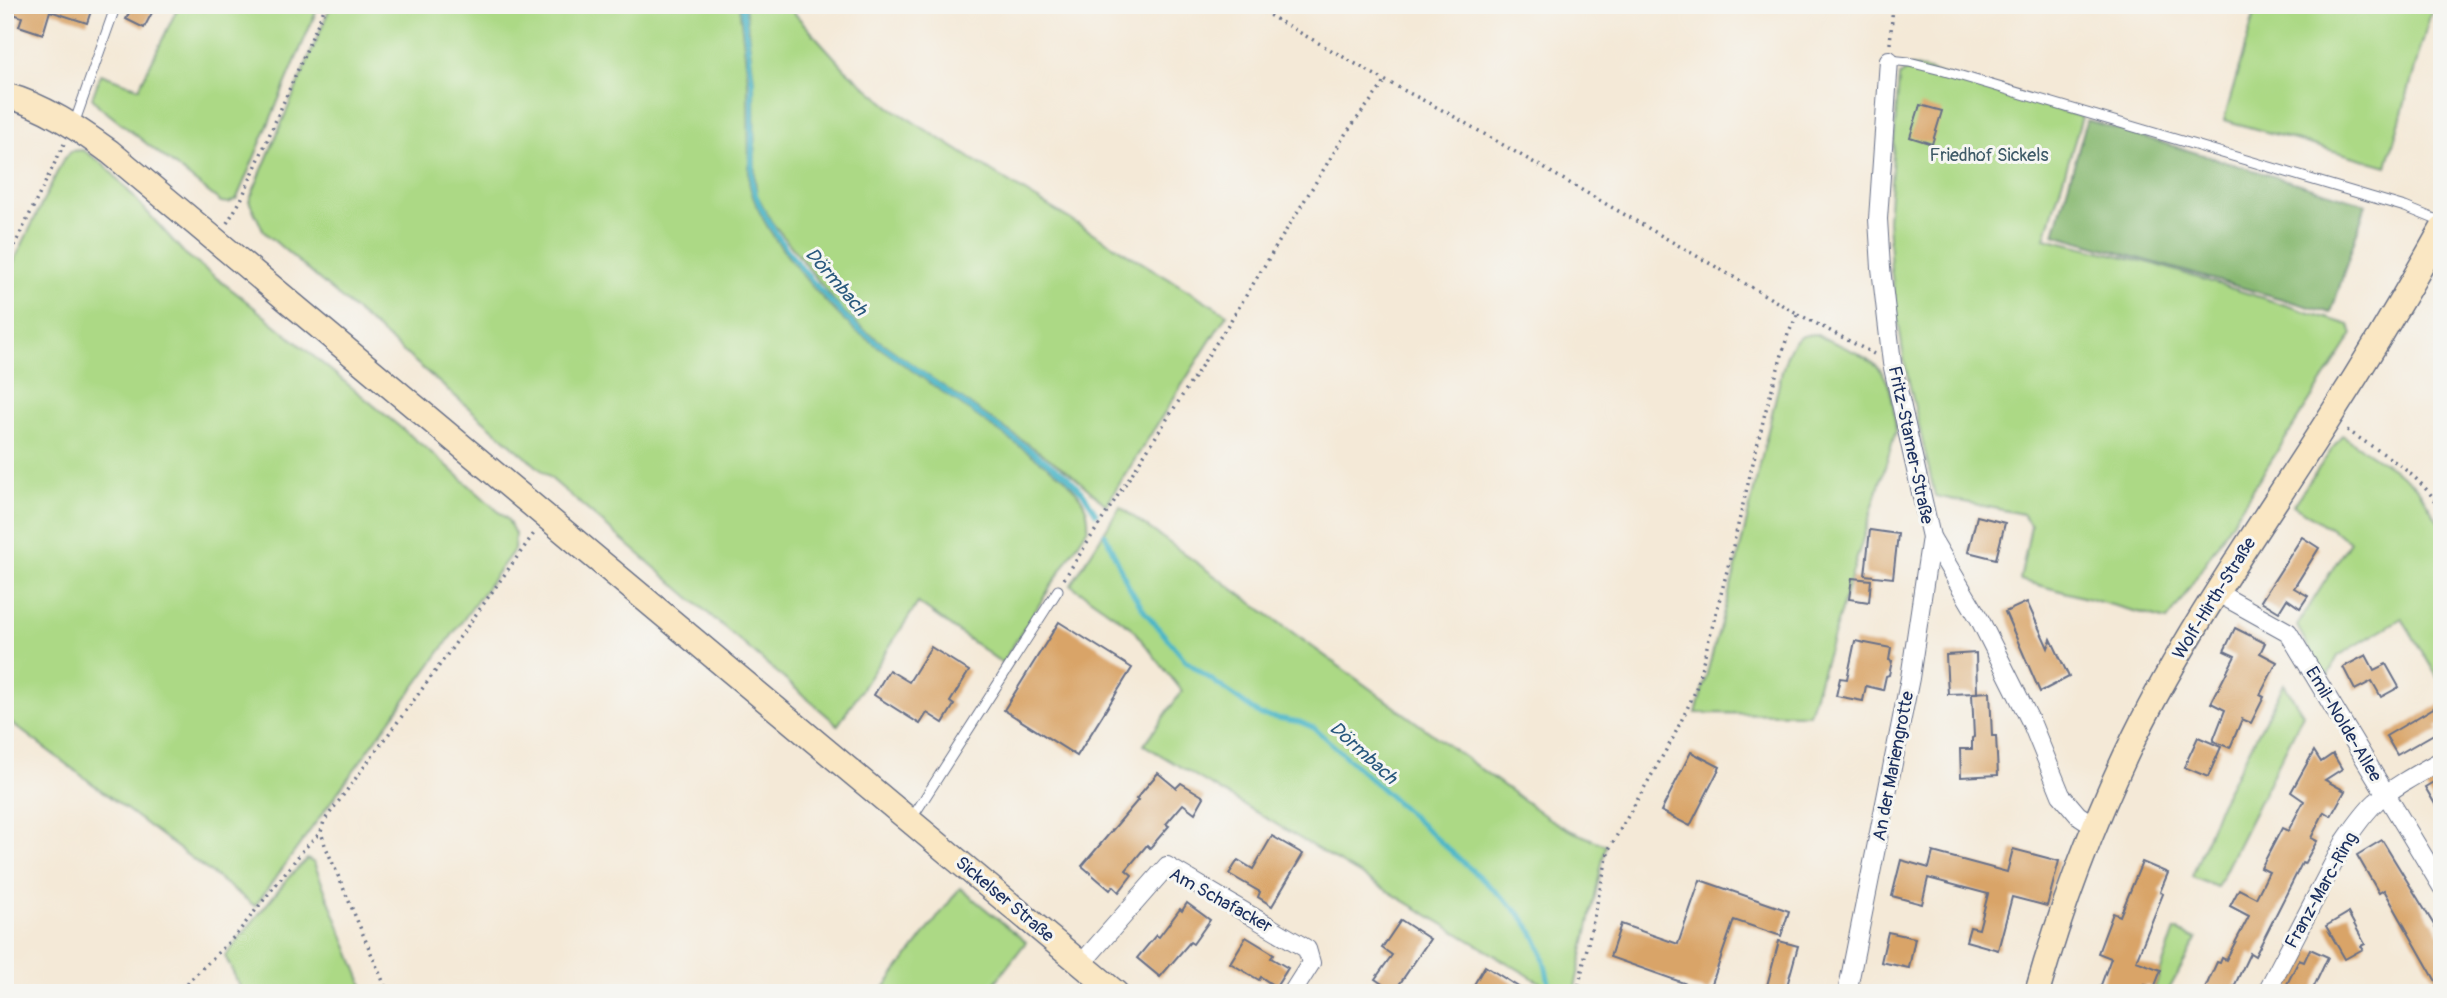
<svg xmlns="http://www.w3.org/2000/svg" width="2447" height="998" viewBox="0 0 2447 998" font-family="Pangolin,sans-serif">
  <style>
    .green { fill: #acd985; stroke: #648472; stroke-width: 2 }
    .forest { fill: #89b972; stroke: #527468; stroke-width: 2 }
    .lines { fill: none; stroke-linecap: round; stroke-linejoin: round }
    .stream { stroke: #4ab6c7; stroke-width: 5 }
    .building { fill: #d9a467 }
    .lane-casing { stroke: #677088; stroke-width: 11 }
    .street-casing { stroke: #677088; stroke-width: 20 }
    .secondary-casing { stroke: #677088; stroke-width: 27 }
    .path { stroke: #677088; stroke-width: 3.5; stroke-dasharray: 2 5; stroke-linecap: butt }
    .lane { stroke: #fff; stroke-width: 9 }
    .street { stroke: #fff; stroke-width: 18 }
    .secondary { stroke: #fae7c3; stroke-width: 24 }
    .labels { text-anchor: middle; stroke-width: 6; stroke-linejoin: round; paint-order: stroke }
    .park-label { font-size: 18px; fill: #3f5a68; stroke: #f6f6f2 }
    .street-label { font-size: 18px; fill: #1b2f5e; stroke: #f6f6f2 }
    .water-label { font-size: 19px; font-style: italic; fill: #29587e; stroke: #f6f6f2 }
  </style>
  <rect width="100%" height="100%" fill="#f6f6f2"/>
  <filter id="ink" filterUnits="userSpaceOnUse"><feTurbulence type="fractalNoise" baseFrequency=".0143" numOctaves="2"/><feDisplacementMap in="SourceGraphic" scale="14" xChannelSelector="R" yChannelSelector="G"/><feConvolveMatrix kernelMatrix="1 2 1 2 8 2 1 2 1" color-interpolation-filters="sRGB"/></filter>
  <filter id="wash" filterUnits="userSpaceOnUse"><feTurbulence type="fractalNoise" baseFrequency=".00686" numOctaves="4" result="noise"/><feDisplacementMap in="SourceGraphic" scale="28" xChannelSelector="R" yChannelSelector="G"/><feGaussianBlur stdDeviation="1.57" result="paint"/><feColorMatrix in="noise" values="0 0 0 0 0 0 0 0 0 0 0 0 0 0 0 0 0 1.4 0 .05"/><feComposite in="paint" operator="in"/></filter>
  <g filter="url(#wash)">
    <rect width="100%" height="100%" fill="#f4e9d7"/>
    <g class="green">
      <path d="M179,5H319L237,198L229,203L221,202L100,107L92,98L101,74L139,88Z"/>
      <path d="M331,5H739L748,80L749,182C758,230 820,299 856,331L1065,478C1079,494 1090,506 1088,528L1002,663L918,603L838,725L264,232L249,201Z"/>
      <path d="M745,5H787L845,69L890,107L1005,180L1227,314L1106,505L1070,473L917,368L859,326L840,308L771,221L757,195L755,180L754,80Z"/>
      <path d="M2257,5H2433L2387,166L2224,120Z"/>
      <path d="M1912,66L2082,117L2045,238L2154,264L2349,325L2353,334L2175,610L2167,620L2020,580L2031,526L2022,514L1935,496L1904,360L1891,270L1888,220L1899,76Z"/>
      <path d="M83,150L105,165L184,253L240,296L444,463L508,520L515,534L514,550L255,906L5,718V280L63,160L71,151Z"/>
      <path d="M1815,334C1834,343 1871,356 1882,372C1893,388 1894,413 1896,431L1809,714L1696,713L1734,575L1782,371C1789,350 1790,335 1815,334Z"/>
      <path d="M2342,435L2404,476L2418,489L2442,527V685L2402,618L2338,656L2326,679L2297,626L2350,541L2293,505Z"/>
      <path d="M1120,507L1548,818L1569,830L1606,845L1575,988L1546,986L1144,745L1182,691L1131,627L1071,585Z"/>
      <path d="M2284,684L2303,714L2217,887L2192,877L2220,804Z"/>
      <path d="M307,859L314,863L366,993H243L225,956L289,877Z"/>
      <path d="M960,888L1026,942L987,993H880Z"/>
      <path d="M2175,930L2197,939L2167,993H2153Z"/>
    </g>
    <path class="forest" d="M2087,120L2366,204L2331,313L2054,234Z"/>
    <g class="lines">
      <g class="stream">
        <path d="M742,5L752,80V182C760,227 824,297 858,329L1067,476L1084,494L1096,513"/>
        <path d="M1105,534L1129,587L1145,612L1186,661L1260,715L1300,722L1314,728L1514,908C1540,935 1544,956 1551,993"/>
      </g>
    </g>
    <g id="blocks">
      <g class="building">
        <path d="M5,5H93L87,23L50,11L43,34L19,26L22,17L5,11Z"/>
        <path d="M133,5H156L144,28L126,19Z"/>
        <path d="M1920,105L1942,111L1932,144L1910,137Z"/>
        <path d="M1977,516L2005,523L1996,559L1968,552Z"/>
        <path d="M1870,530L1898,534L1893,578L1865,575Z"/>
        <path d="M2302,537L2319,548L2294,588L2308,596L2300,608L2287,599L2279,612L2261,601Z"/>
        <path d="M1852,578L1871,580L1869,602L1849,599Z"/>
        <path d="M2027,602L2048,648L2051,639L2069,677L2040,692L2005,612Z"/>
        <path d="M1059,622L1132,668L1077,756L1004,710Z"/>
        <path d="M2235,628L2265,643L2260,653L2277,662L2260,695L2264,697L2251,723L2242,719L2230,748L2213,741L2225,710L2211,703L2235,656L2224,651Z"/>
        <path d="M1855,641L1891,648L1889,660L1892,661L1889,675L1886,676L1883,690L1866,686L1863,701L1836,696L1840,678L1847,679Z"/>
        <path d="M931,647L969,671L950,702L954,705L943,723L927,713L920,724L874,695L889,670L909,682Z"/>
        <path d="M1976,653L1977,693L1948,694L1946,655Z"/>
        <path d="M2366,655L2374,670L2386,664L2399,687L2381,697L2372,681L2355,690L2343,667Z"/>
        <path d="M1990,692L1992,736H1996L1998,775L1961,777L1960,749H1972V738L1974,737L1972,693Z"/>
        <path d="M2442,703V724L2436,727L2439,731L2397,755L2386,736Z"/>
        <path d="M2198,737L2221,747L2208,777L2184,767Z"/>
        <path d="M2314,751L2321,762L2333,754L2342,769L2325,780L2345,791L2331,816L2324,812L2311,838L2317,841L2304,864L2302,863L2255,956L2250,953L2231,993H2203L2217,962L2220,963L2222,958L2226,960L2249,916L2230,906L2239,889L2256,898L2269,872L2261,868L2282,828L2288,831L2304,801L2291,792Z"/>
        <path d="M1691,752L1720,767L1690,826L1661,811Z"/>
        <path d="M1158,773L1176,788L1181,783L1204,797L1195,813L1183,804L1166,824L1169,826L1150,848L1147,845L1126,870L1132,875L1119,892L1113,886L1110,890L1082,866L1138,800L1136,799Z"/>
        <path d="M2442,777V816L2425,787Z"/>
        <path d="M1272,836L1303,854L1272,906L1258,897L1260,892L1229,874L1238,860L1253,869Z"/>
        <path d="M2382,840L2442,938V992L2384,890L2379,893L2357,855Z"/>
        <path d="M2013,849L2059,861L2047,906L2012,897L1998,950L1966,941L1970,927L1979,929L1988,894L1928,878L1922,904L1892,896L1901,860L1929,868L1933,852L2007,872Z"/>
        <path d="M2142,862L2168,873L2160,892L2163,894L2136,961L2161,970L2154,988L2145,985L2143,993H2098L2111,958L2098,953L2113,913L2120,916Z"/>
        <path d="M1700,880L1789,911L1781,936L1734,920L1709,992L1610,957L1621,924L1678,944Z"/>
        <path d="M1187,903L1210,920L1193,944L1190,942L1160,977L1137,958L1156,935L1159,937L1180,909L1182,911Z"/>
        <path d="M2348,913L2365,944L2361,946L2363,949L2345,959L2326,926Z"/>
        <path d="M1401,920L1430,939L1394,992L1375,979L1392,955L1382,948Z"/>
        <path d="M1888,932L1915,938L1909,968L1881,962Z"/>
        <path d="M1246,937L1274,954L1271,958L1288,968L1276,987L1261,977L1259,980L1230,963Z"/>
        <path d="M1779,941L1798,946L1785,993H1765Z"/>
        <path d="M2310,949L2328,957L2311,993H2300L2286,986L2299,960L2304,962Z"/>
        <path d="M1485,966L1528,993H1469Z"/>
      </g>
    </g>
  </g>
  <g filter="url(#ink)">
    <use href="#blocks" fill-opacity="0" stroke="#677088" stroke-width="2"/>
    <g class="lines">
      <defs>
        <g id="lane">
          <path d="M1889,60L1909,62L1941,70L2405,207L2442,222"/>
          <path d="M74,124L116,5"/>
          <path d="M912,818L1058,590"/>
        </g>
        <g id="street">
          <path d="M1889,60L1878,219L1881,268L1892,363L1931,537L1980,620L2032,724L2061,795L2078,815L2095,826"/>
          <path d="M2216,592L2288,632L2442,887"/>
          <path d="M1082,963L1167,866L1307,949L1311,963L1292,993"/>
          <path d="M1847,993L1910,678L1931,537"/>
          <path d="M2266,993L2345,841C2354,828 2364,813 2376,802C2396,785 2419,773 2442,760"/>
        </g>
        <g id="secondary">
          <path d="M5,95C45,106 77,128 110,152L1116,993"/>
          <path d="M2037,993C2062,905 2095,818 2135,736C2190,625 2262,524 2328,420C2368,358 2406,294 2442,229"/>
        </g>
      </defs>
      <use href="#lane" class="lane-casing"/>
      <use href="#street" class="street-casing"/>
      <use href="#secondary" class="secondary-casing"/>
      <g class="path">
        <path d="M1251,5L1386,81L1444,111L1798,314L1788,334L1765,413L1726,575L1695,692L1673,738L1609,849L1577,993"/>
        <path d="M1890,44L1893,5"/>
        <path d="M227,223L241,200L326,5"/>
        <path d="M5,265L64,144"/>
        <path d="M1798,314L1874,354"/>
        <path d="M2347,430C2384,455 2417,471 2442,510"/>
        <path d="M1064,579L1231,320L1346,133L1386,81"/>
        <path d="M177,993L236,935L304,849L321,832"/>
        <path d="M388,993L325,845L321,832L324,821L434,673L535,532"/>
      </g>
      <use href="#lane" class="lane"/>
      <use href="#street" class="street"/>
      <use href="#secondary" class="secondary"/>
    </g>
  </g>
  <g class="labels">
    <g class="park-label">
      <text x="1989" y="161">Friedhof Sickels</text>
    </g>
    <g class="street-label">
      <text transform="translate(1911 445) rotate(78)" y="6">Fritz-Stamer-Straße</text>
      <text transform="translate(2214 598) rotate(-58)" y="6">Wolf-Hirth-Straße</text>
      <text transform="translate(2344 724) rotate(59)" y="6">Emil-Nolde-Allee</text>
      <text transform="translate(1893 766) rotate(-79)" y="6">An der Mariengrotte</text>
      <text transform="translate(2321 890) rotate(-61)" y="6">Franz-Marc-Ring</text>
      <text transform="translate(1005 899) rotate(40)" y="6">Sickelser Straße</text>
      <text transform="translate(1221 900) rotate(29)" y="6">Am Schafacker</text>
    </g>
    <g class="water-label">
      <text transform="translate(837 281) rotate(49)" y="7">Dörmbach</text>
      <text transform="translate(1364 752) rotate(42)" y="7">Dörmbach</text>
    </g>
  </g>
  <rect width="2447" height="998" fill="none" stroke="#f6f6f2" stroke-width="28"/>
</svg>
